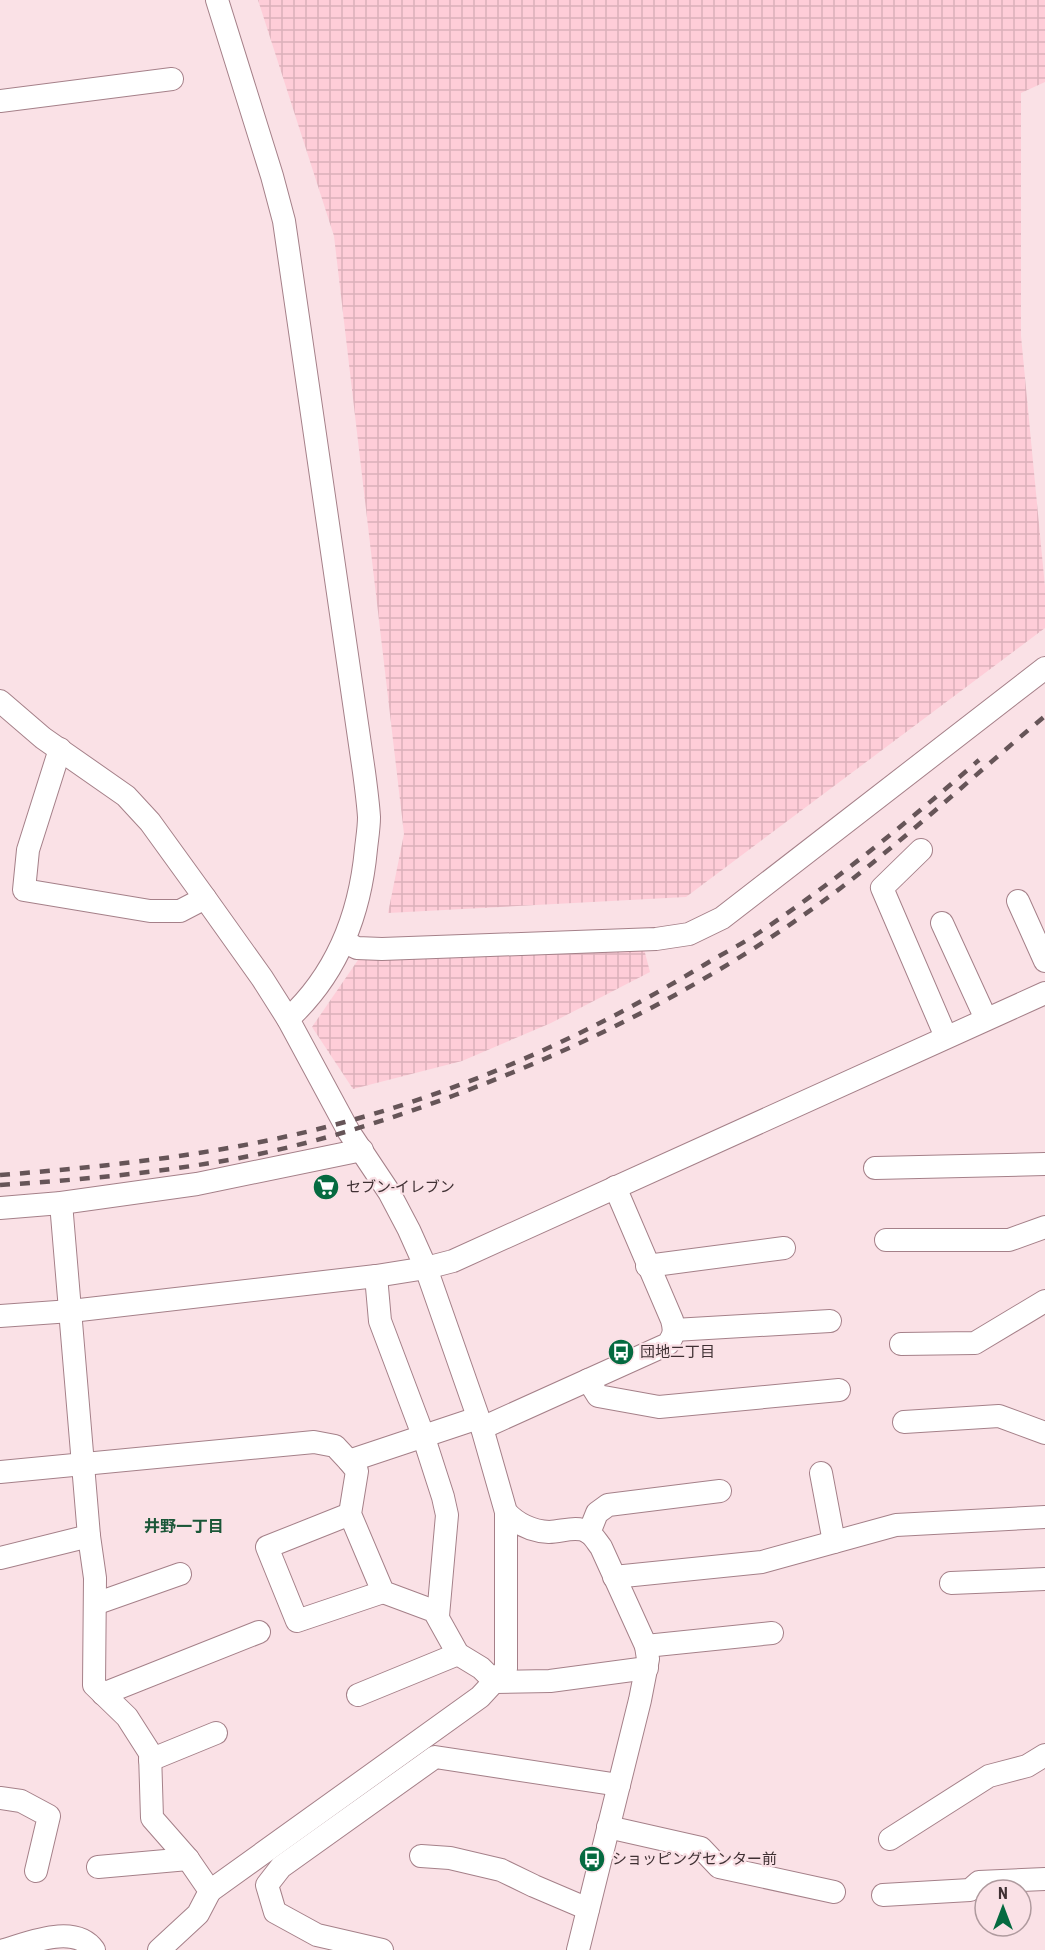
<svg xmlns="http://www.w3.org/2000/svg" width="1045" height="1950" viewBox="0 0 1045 1950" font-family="'Roboto Condensed','Noto Sans JP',sans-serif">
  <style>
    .industrial { fill: url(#industrial-grid) }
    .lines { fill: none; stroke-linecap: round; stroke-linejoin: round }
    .minor-casing { stroke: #a58089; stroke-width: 24 }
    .minor { stroke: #fff; stroke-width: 22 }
    .rail { stroke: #665558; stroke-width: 4.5; stroke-dasharray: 10 10; stroke-linecap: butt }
    .labels { text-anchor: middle; stroke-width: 4.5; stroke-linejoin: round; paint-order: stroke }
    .poi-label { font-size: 15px; fill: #3f3033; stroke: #fae1e6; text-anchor: start }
    .neighbourhood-label { font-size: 16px; font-weight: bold; fill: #1a5637; stroke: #fae1e6 }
  </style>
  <defs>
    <pattern id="industrial-grid" width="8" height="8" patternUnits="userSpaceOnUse" patternTransform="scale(1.5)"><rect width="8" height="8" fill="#fecdd8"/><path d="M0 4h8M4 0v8" fill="none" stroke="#dbb0ba"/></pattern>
  </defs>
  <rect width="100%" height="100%" fill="#fae1e6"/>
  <g class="industrial">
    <path d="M258,0H1045V82L1021,93V336L1045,587V628L686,897L388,913L404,834L334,236Z"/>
    <path d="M644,949L650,972L551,1023L462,1061L353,1089L312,1027L358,960Z"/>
  </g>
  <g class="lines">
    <defs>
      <g id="minor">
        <path d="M217,0L272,176L284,221L364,772C366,787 368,802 369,817C369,828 367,839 366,849C360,914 337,974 288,1019"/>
        <path d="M0,101L172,79"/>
        <path d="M0,701L43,738L126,796L150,822L205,898L262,978L288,1019L349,1132L389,1192L409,1230L426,1268L482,1428L506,1512C517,1524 532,1531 549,1532C562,1532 576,1525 588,1532C593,1535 597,1542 601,1547L646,1646L648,1659L640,1700L578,1950"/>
        <path d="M60,749L28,850L24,890L150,911H180L205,898"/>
        <path d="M921,850L882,888L946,1037"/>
        <path d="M1018,901L1045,961"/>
        <path d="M942,923L986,1019"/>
        <path d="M345,942L357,948L382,949L656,939L689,934L722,918L1045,668"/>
        <path d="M875,1168L1045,1164"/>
        <path d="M61,1203L89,1536L95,1578L94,1685L127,1717L150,1753L152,1818L188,1859L210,1891L198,1914L159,1950"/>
        <path d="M0,1208L61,1203L197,1184L362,1150"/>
        <path d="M886,1240H1009L1045,1227"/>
        <path d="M647,1266L784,1248"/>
        <path d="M376,1276L380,1321L423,1435L443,1497L447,1515L438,1616"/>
        <path d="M0,1316L71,1311L376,1276L426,1268L453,1261L1045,993"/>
        <path d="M674,1330L830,1321"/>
        <path d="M901,1344L975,1343L1045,1301"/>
        <path d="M588,1380L598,1396L659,1407L839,1390"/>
        <path d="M904,1422L999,1416L1045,1433"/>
        <path d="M482,1428L668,1344C674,1335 675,1331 672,1320L615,1187"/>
        <path d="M349,1461L357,1471L350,1514L383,1592L434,1611L458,1654L481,1668L495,1682L550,1681L647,1668"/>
        <path d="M0,1472L314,1442L335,1446L349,1461L478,1418"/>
        <path d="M821,1473L834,1542"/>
        <path d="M350,1514L267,1547L297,1621L383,1592"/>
        <path d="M589,1533L597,1513L608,1505L720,1491"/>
        <path d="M0,1558L89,1536"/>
        <path d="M614,1577L762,1562L896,1525L1045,1517"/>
        <path d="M951,1583L1045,1579"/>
        <path d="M95,1604L180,1574"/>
        <path d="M646,1646L772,1633"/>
        <path d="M103,1694L259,1632"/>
        <path d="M358,1695L458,1654"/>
        <path d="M150,1760L216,1733"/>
        <path d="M0,1798L21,1801L49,1816L36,1871"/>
        <path d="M608,1827L701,1848L719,1867L834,1892"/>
        <path d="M890,1839L989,1776L1027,1766L1045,1755"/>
        <path d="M421,1856L450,1858L501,1870L534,1886L588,1909"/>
        <path d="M98,1867L188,1859"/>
        <path d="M210,1891L480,1697L506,1669V1512"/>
        <path d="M883,1895L970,1890L979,1882L1045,1879"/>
        <path d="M4,1950C29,1943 75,1923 94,1950"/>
        <path d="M382,1950L317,1935L275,1912L267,1885L281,1867L435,1757L619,1785"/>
      </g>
    </defs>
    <use href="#minor" class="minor-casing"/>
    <use href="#minor" class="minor"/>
    <g class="rail">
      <path d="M0,1175C116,1166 232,1153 345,1122C471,1088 592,1033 704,965C722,954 742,944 760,932C837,880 909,821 979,760"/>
      <path d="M0,1185C78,1180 157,1173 234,1159C309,1145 383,1122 455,1095C592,1044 725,976 842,887C912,833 977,773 1045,716"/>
    </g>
  </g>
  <defs>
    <symbol id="supermarket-disc" viewBox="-11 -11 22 22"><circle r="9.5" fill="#056a40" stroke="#fae1e6"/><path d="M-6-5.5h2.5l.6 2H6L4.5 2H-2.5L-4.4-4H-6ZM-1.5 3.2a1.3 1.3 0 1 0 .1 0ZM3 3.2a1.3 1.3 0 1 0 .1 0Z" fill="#fff"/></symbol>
    <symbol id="bus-disc" viewBox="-11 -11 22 22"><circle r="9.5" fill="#056a40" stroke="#fae1e6"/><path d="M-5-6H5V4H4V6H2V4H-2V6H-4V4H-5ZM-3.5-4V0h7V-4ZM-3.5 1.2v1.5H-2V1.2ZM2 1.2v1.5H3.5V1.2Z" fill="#fff"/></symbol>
  </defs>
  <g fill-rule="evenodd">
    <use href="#supermarket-disc" x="311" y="1172" width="30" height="30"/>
    <use href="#bus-disc" x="606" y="1337" width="30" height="30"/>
    <use href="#bus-disc" x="577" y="1844" width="30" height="30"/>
  </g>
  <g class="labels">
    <g class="poi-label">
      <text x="346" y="1192">セブン-イレブン</text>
      <text x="640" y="1357">団地二丁目</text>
      <text x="612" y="1864">ショッピングセンター前</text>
    </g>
    <g class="neighbourhood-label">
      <text x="184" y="1532">井野一丁目</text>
    </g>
  </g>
  <g transform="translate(1003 1908)"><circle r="28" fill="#fae1e6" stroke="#af9a9e" stroke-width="1.5"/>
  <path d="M0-4.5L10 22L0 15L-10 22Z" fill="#056a40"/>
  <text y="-9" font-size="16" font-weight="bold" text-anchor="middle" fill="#3f3033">N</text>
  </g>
</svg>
